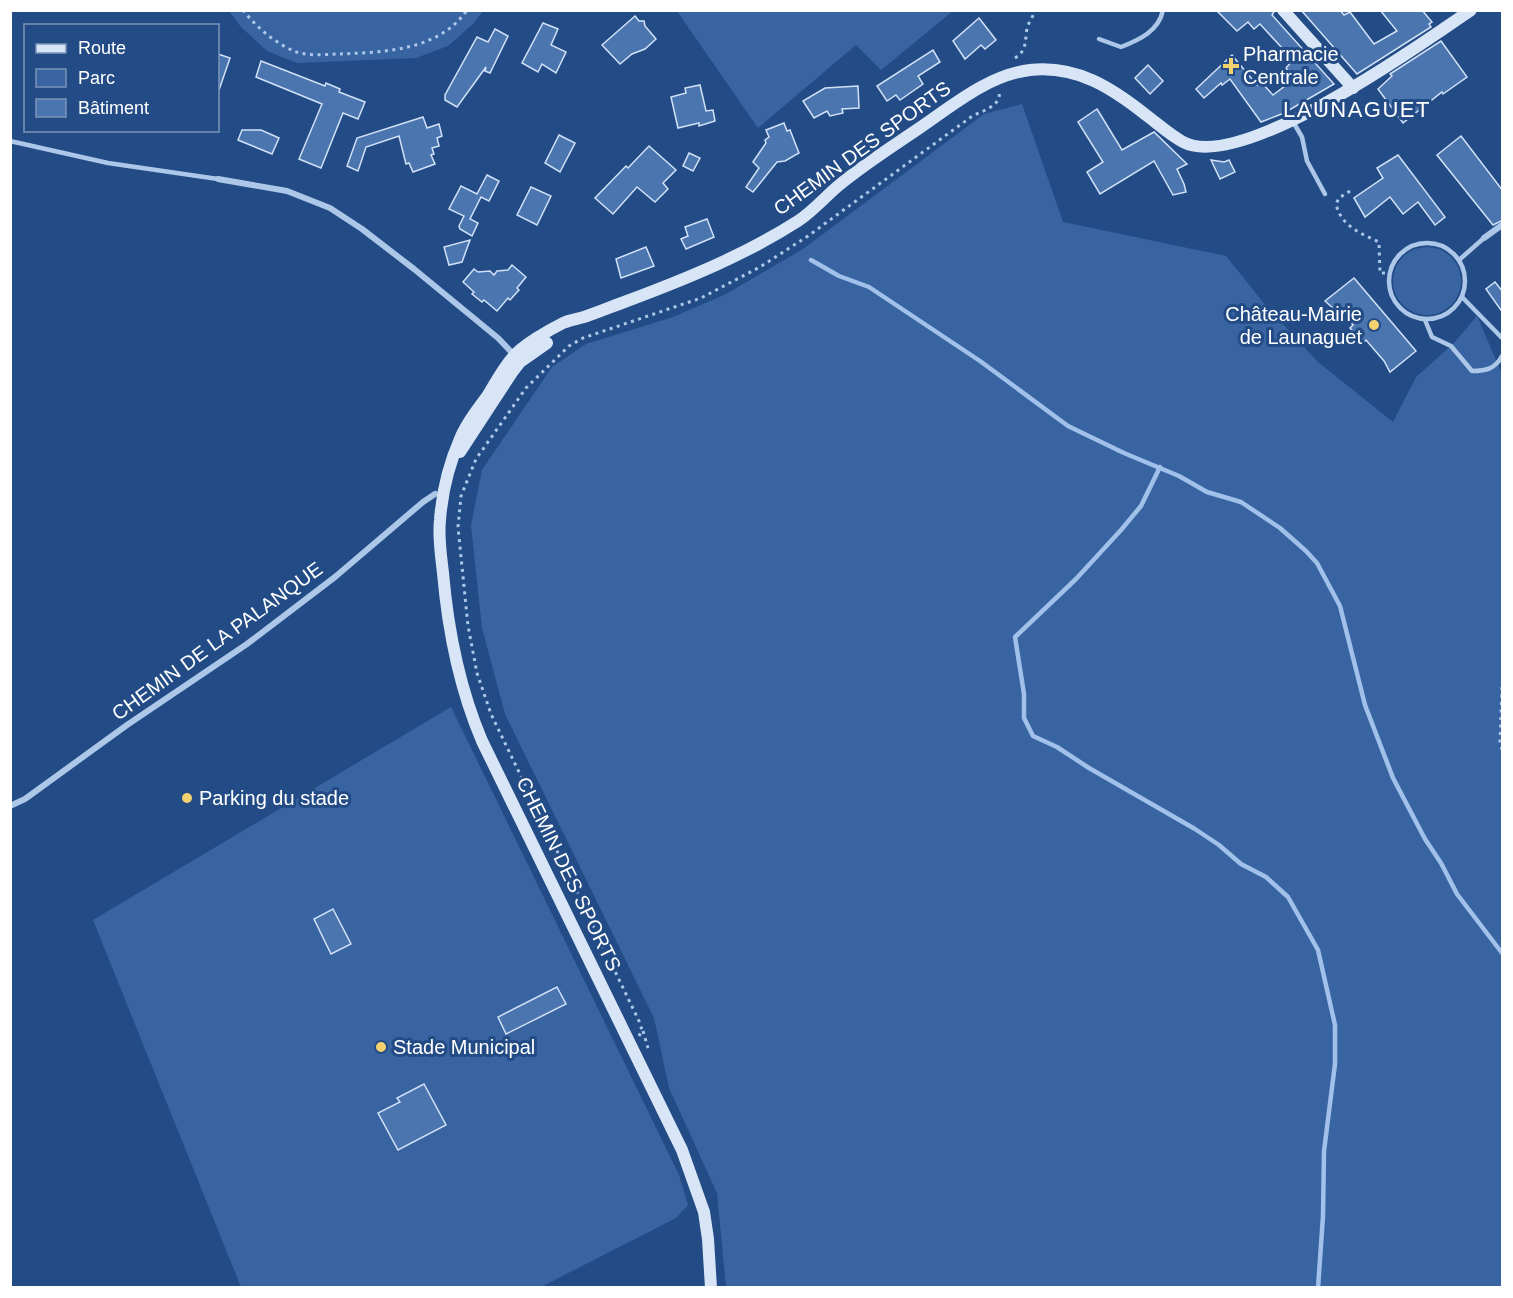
<svg xmlns="http://www.w3.org/2000/svg" width="1513" height="1298" viewBox="0 0 1513 1298" font-family="Arial,sans-serif">
  <style>
    .green { fill: #3865a2 }
    .lines { fill: none; stroke-linecap: round; stroke-linejoin: round }
    .stream { stroke: #a1c1ea; stroke-width: 4.5 }
    .building { fill: #4b75ae; stroke: #d1e1f7; stroke-width: 1.5 }
    .path { stroke: #adc7e9; stroke-width: 3; stroke-dasharray: 3 4.5; stroke-linecap: butt }
    .lane { stroke: #adc7e9; stroke-width: 4.5 }
    .street { stroke: #adc7e9; stroke-width: 6 }
    .secondary { stroke: #d8e5f7; stroke-width: 12 }
    .poi-dot { fill: #f4d170; stroke: #234c86; stroke-width: 2 }
    .labels { text-anchor: middle; stroke-width: 6; stroke-linejoin: round; paint-order: stroke }
    .poi-label { font-size: 20px; fill: #fff; stroke: #234c86; text-anchor: start }
    .street-label { font-size: 20px; fill: #fff; stroke: #234c86 }
    .quarter-label { font-size: 22px; letter-spacing: 1.5px; fill: #fff; stroke: #234c86 }
  </style>
  <rect width="100%" height="100%" fill="#234c86"/>
  <g class="green">
    <path d="M229,11H483L474,23L448,46L416,58L297,63L267,51L241,27Z"/>
    <path d="M677,11H953L881,70L856,45L758,128Z"/>
    <path d="M1022,104L1063,222L1226,256L1267,307L1318,362L1393,422L1416,377L1454,343L1477,316L1502,374V1287H726L717,1193L669,1088L654,1018L505,714L482,628L471,525L482,470L552,367L586,344L673,317L726,294L803,249L984,114Z"/>
    <circle cx="1427" cy="281" r="34"/>
    <path d="M451,707L679,1175L688,1205L676,1218L541,1287H241L93,920Z"/>
  </g>
  <g class="lines">
    <g class="stream">
      <path d="M811,260L839,276L869,287L980,361L1068,426L1124,453L1179,476L1207,492L1241,502L1280,528L1306,551L1317,563L1340,606L1365,705L1393,778L1425,839L1441,863L1457,894L1502,953"/>
      <path d="M1160,467L1141,506L1121,530L1076,579L1015,637L1024,694V718L1033,736L1057,747L1089,768L1195,829L1219,845L1241,864L1266,877L1288,897L1318,950L1335,1025V1064L1324,1151L1323,1216L1318,1288"/>
    </g>
  </g>
  <g class="building">
    <path d="M1216,10H1275L1272,15L1334,84L1284,113L1261,122L1230,79L1222,85L1221,83L1204,98L1196,89L1232,55L1257,85L1261,82L1273,95L1294,79L1286,68L1293,60L1260,24L1254,29L1248,22L1237,31Z"/>
    <path d="M1301,10H1340L1344,15L1350,12L1374,44L1397,31L1380,10H1422L1432,22L1429,24L1431,27L1357,74Z"/>
    <path d="M635,16L639,21H644L645,26L656,39L645,49L632,54L620,64L602,45Z"/>
    <path d="M979,18L996,40L985,49L981,45L965,59L953,41Z"/>
    <path d="M543,23L558,29L551,45L566,52L556,73L542,64L538,72L522,63Z"/>
    <path d="M495,29L508,36L490,73L485,71L486,67L457,107L445,100V95L477,37L488,42Z"/>
    <path d="M1441,41L1467,77L1443,94L1442,92L1403,123L1378,89L1392,76L1390,74Z"/>
    <path d="M933,50L940,62L918,76L923,84L900,100L896,95L887,101L877,86Z"/>
    <path d="M218,54L230,58L219,90H218Z"/>
    <path d="M261,61L325,86L326,83L340,89L339,92L365,102L358,119L343,113L321,168L299,159L322,104L256,77Z"/>
    <path d="M1148,65L1163,81L1150,94L1135,78Z"/>
    <path d="M700,85L706,111L713,110L715,121L699,126V123L678,128L671,97L686,93L685,88Z"/>
    <path d="M858,86L859,108L842,109L843,113L830,116L827,111L814,118L803,101L825,88Z"/>
    <path d="M1097,109L1122,150L1154,132L1187,164L1177,169L1184,184L1186,192L1173,195L1154,161L1100,194L1087,172L1103,162L1078,122Z"/>
    <path d="M423,117L427,128L439,124L442,136L437,138L439,146L432,148L434,154L431,155L435,164L413,172L409,163L406,164L399,136L366,147L358,171L347,166L357,138Z"/>
    <path d="M784,123L787,131L790,130L799,153L785,161L777,162L753,192L746,187L759,168L753,162L766,143L765,140L769,137L766,130Z"/>
    <path d="M242,130H261L279,138L272,154L238,140Z"/>
    <path d="M559,135L575,143L560,172L545,163Z"/>
    <path d="M1461,136L1503,191V220L1493,225L1437,155Z"/>
    <path d="M649,146L676,170L663,183L668,189L655,202L637,187L613,214L595,198L626,166L628,168Z"/>
    <path d="M689,153L700,158L693,171L683,166Z"/>
    <path d="M1398,155L1445,217L1435,225L1418,202L1403,214L1390,197L1365,217L1354,198L1383,178L1377,168Z"/>
    <path d="M1211,160L1224,162L1229,160L1235,172L1220,179Z"/>
    <path d="M487,175L499,181L489,201L481,197L470,219L478,223L472,236L460,229L459,226L464,216L449,209L461,186L477,194Z"/>
    <path d="M531,187L551,196L537,225L517,215Z"/>
    <path d="M707,219L714,237L686,249L681,239L688,236L685,227Z"/>
    <path d="M470,240L462,262L449,265L444,247Z"/>
    <path d="M646,247L654,266L621,278L616,259Z"/>
    <path d="M512,265L526,277L517,288L519,290L510,300L508,298L497,311L484,300L482,302L472,294L474,292L463,282L474,269L478,272L490,271L494,275L497,271L508,270Z"/>
    <path d="M1354,278L1416,351L1390,372L1384,361L1366,340L1363,343L1350,328L1353,325L1337,306L1334,309L1325,301Z"/>
    <path d="M1495,282L1503,292V313L1486,289Z"/>
    <path d="M333,909L351,944L331,954L314,919Z"/>
    <path d="M557,987L566,1004L506,1034L498,1017Z"/>
    <path d="M424,1084L446,1125L398,1150L378,1113L400,1102L397,1098Z"/>
  </g>
  <g class="lines">
    <g class="path">
      <path d="M243,10C256,27 275,43 294,51C308,57 325,54 340,54C384,52 439,51 467,10"/>
      <path d="M1015,58C1027,51 1025,40 1027,28C1029,22 1033,16 1036,10"/>
      <path d="M1350,191L1339,198L1336,204C1341,226 1360,233 1379,242L1380,273H1390"/>
      <path d="M1502,687L1500,742L1502,750"/>
      <path d="M643,1031L648,1048"/>
      <path d="M639,1036L642,1030L639,1021L491,714L477,673L468,626L458,527L461,496L476,459L526,388L569,346L583,338L701,298L760,267L808,236L971,117C981,111 1002,106 999,92"/>
    </g>
    <g class="lane">
      <path d="M1344,10H1346"/>
      <path d="M1099,39L1121,47C1139,40 1159,31 1163,10"/>
      <path d="M1292,120L1302,137L1307,161L1325,194"/>
      <path d="M10,141L108,163L218,179"/>
      <circle cx="1427" cy="281" r="38"/>
      <path d="M1459,260L1484,238"/>
      <path d="M1462,297L1502,338"/>
      <path d="M1425,320L1432,337L1451,346L1472,371C1486,371 1495,369 1502,356"/>
    </g>
    <g class="street">
      <path d="M218,179L287,191L330,208L362,229L414,269L498,338L516,357"/>
      <path d="M1484,238L1502,225"/>
      <path d="M10,806L25,799L127,725L247,644L335,577L423,502L435,494"/>
    </g>
    <g class="secondary">
      <path d="M1283,10L1353,88"/>
      <path d="M460,452L513,371L520,362L547,343"/>
      <path d="M711,1288L708,1239L704,1212L682,1150L482,741C459,687 448,631 443,573C441,555 438,537 440,520C442,493 449,464 460,439C466,423 478,409 488,395C496,382 503,368 513,357C523,345 549,330 563,323C569,320 577,319 584,317C599,312 613,306 627,301C686,279 745,255 798,221C812,212 824,198 838,186C863,165 890,148 918,129C952,106 988,75 1030,70C1077,65 1112,88 1146,115C1158,124 1170,135 1183,142C1241,173 1420,45 1471,10"/>
    </g>
  </g>
  <g class="poi-dot">
    <path d="M1228 57h6v6h6v6h-6v6h-6v-6h-6v-6h6z"/>
    <circle cx="1374" cy="325" r="6"/>
    <circle cx="187" cy="798" r="6"/>
    <circle cx="381" cy="1047" r="6"/>
  </g>
  <g class="labels">
    <g class="poi-label">
      <text x="1243" y="61">Pharmacie<tspan x="1243" dy="23">Centrale</tspan></text>
      <text x="1362" y="321" text-anchor="end">Château-Mairie<tspan x="1362" dy="23">de Launaguet</tspan></text>
      <text x="199" y="805">Parking du stade</text>
      <text x="393" y="1054">Stade Municipal</text>
    </g>
    <g class="street-label">
      <text transform="translate(862 148) rotate(-36)" y="7">CHEMIN DES SPORTS</text>
      <text transform="translate(217 641) rotate(-36)" y="7">CHEMIN DE LA PALANQUE</text>
      <text transform="translate(569 874) rotate(64)" y="7">CHEMIN DES SPORTS</text>
    </g>
    <g class="quarter-label">
      <text x="1357" y="117">LAUNAGUET</text>
    </g>
  </g>
  <rect width="1513" height="1298" fill="none" stroke="#ffffff" stroke-width="24"/>
  <rect x="24" y="24" width="195" height="108" fill="#234c86" stroke="#7b94b6" stroke-width="1.5"/>
  <rect x="36" y="44" width="30" height="9" fill="#d8e5f7" stroke="#7b94b6" stroke-width="1.5"/>
  <text x="78" y="54" font-size="18" fill="#ffffff">Route</text>
  <rect x="36" y="69" width="30" height="18" fill="#3865a2" stroke="#7b94b6" stroke-width="1.5"/>
  <text x="78" y="84" font-size="18" fill="#ffffff">Parc</text>
  <rect x="36" y="99" width="30" height="18" fill="#4b75ae" stroke="#7b94b6" stroke-width="1.5"/>
  <text x="78" y="114" font-size="18" fill="#ffffff">Bâtiment</text>
</svg>
